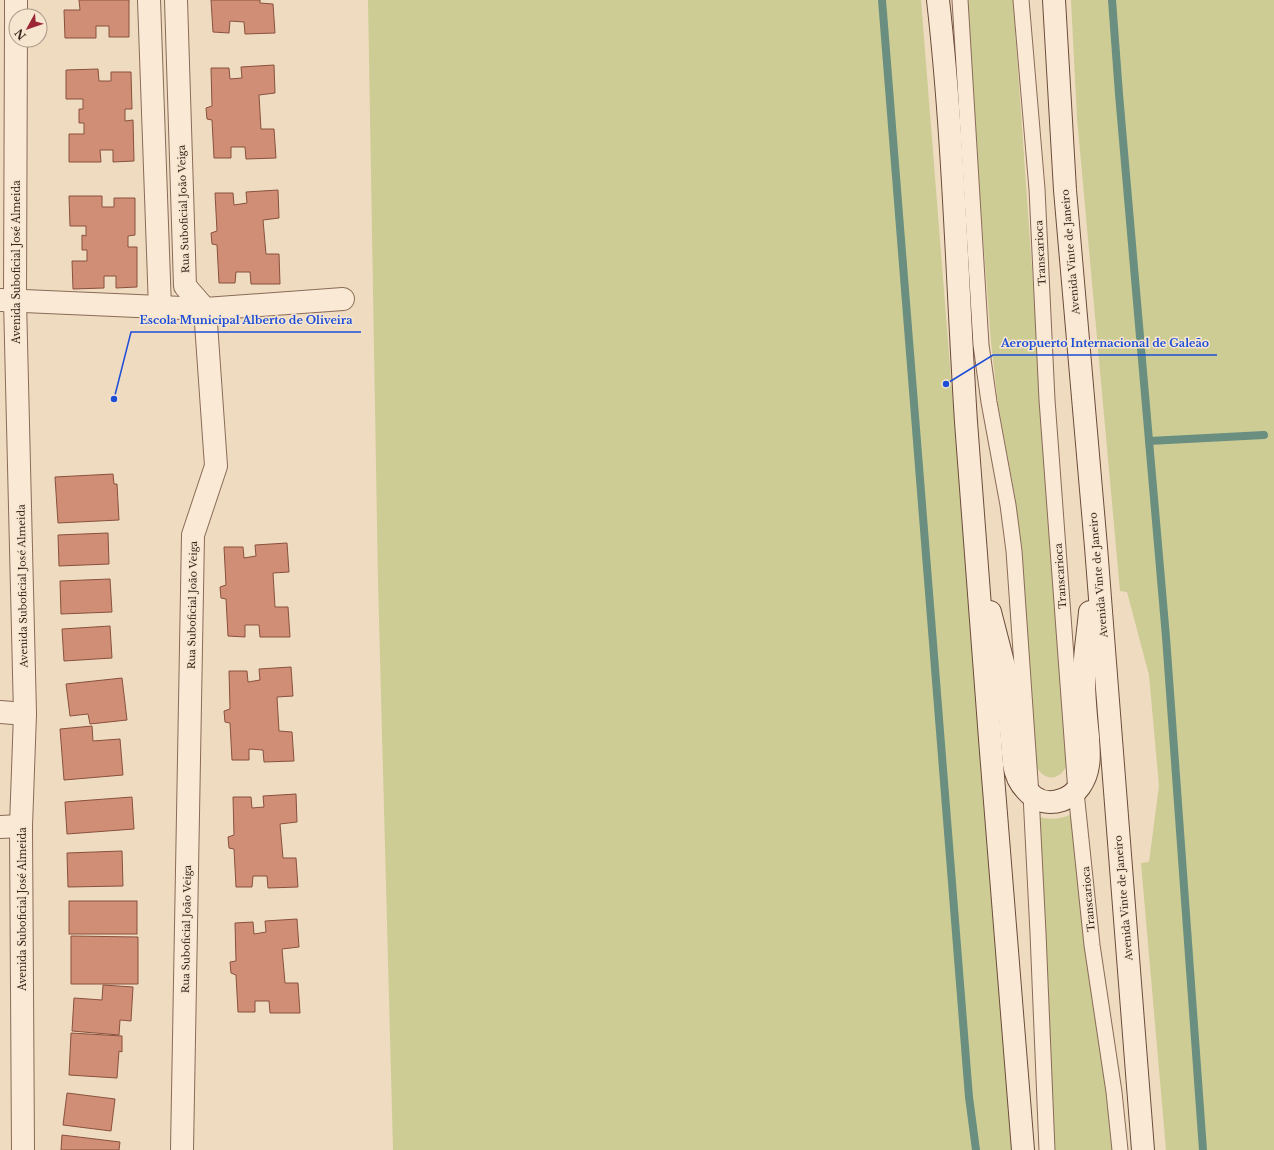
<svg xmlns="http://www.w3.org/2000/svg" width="1274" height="1150" viewBox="0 0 1274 1150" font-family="'Libre Baskerville',serif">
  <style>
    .green { fill: #cdcc94 }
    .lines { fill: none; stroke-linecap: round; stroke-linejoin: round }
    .stream { stroke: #6a8f81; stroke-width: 8 }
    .building { fill: #cf8e75; stroke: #89513d }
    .lane-casing { stroke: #896b58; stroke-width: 17 }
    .street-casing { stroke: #896b58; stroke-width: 24 }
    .secondary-casing { stroke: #6b4c3b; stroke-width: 24 }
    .lane { stroke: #fae9d4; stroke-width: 15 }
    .street { stroke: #fae9d4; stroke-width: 22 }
    .secondary { stroke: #fae9d4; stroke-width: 22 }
    .labels { text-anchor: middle; stroke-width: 3; stroke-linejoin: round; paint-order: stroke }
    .street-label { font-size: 10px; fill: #38261d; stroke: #f6e6d0 }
    .leader { fill: none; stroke: #1d4ed8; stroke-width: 1.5 }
    .callout-dot { fill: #1d4ed8; stroke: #f6e6d0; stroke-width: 1.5 }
    .callout-label { font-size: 11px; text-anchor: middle; font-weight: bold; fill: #1d4ed8; stroke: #f6e6d0; stroke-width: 3; stroke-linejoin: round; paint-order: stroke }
  </style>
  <rect width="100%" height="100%" fill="#efdbc0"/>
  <g class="green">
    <path d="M368,0H921L1012,1150H393L378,582Z"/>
    <path d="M965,0H1013L1067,765C1059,782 1044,781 1036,766L1021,545L1015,496L998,404L991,342Z"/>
    <path d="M1071,0H1274V1150H1166L1141,863L1149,862L1159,786L1149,675L1127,592L1120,591L1077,118Z"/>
    <path d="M1072,814L1105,1083L1112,1150H1055L1039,817C1050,820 1062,819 1072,814Z"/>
  </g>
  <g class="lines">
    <g class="stream">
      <path d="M882,0L969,1097L976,1150"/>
      <path d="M1112,0L1119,94L1166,637L1203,1150"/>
      <path d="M1149,441L1264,435"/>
    </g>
  </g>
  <g class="building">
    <path d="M79,0H129V37H109V26H96V38H65L64,10H80Z"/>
    <path d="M211,0H260V3L273,4L275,33L245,34L244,22L230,21L229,33L213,32Z"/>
    <path d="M274,65L275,93L259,95L261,129H274L276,158L246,159L245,147H231V158H214L212,120L207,119L206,108L212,106L211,68H229L230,79L242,78L241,67Z"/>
    <path d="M98,69L99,81H111V72H131L132,109H125V121L133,120L134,161L113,162V150H100L101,162H69V134H84V123H79V109H83V99H66V70Z"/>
    <path d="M278,190L279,218L263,220L266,254H279L280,284H251L250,272H236L235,283H219L217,245L212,244L211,233L217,231L215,193H233L234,205L247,203L246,192Z"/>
    <path d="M69,196H102V207H114V198H135V235L128,236V247H137V287L116,288V276H104V288L73,289L72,261H87V250H82V235L86,236V226H70Z"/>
    <path d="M113,474L114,484H117L119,520L58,523L55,477Z"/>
    <path d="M108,533L109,564L59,566L58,535Z"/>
    <path d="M287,543L289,572L273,573L275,607H288L290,637H260L259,625H245V637L228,636L226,599L221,598L220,587L226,585L224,547H243L244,558L256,556L255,545Z"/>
    <path d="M110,579L112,612L61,614L60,581Z"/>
    <path d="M110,626L112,658L64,661L62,629Z"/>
    <path d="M291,667L293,696L277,697L279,731L292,732L294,761L264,762L263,750L249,749V760H232L230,723L225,722L224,711L230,709L229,671H247L248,682L260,680L259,669Z"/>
    <path d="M122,678L127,720L90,724L88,714L70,716L66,684Z"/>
    <path d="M92,726L93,741L120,739L123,775L64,780L60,729Z"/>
    <path d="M296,794L297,822L280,824L283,858H296L298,887L268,888L267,876H253L252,887H236L234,849L229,848L228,837L234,835L233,797H251L252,808L264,807L263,796Z"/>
    <path d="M132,797L134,829L67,834L65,802Z"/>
    <path d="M122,851L123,886L68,887L67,853Z"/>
    <rect x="69" y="901" width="68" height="33"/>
    <path d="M297,919L299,947L282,949L285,983H298L300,1013H270L269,1001H255V1012H238L236,975L231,973L230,962L236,961L235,923L253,922L254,934L266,932L265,921Z"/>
    <path d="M71,936L138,937V984H71Z"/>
    <path d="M103,985L133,987L131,1021L120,1020L119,1035L72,1031L74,998L102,1000Z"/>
    <path d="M71,1033L122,1036V1052L119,1051L117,1078L69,1075Z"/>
    <path d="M67,1093L115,1099L111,1131L63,1125Z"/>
    <path d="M62,1135L120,1142L119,1150H61Z"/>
  </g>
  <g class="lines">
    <defs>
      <g id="lane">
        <path d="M960,0L981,345L989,402L1008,505L1014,551L1031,795L1038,933L1047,1150"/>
        <path d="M1021,0L1037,189L1047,400L1076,792L1092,945L1114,1092L1120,1150"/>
      </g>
      <g id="street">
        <path d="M149,0L160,308"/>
        <path d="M176,0L185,286L205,309L216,466L193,535L182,1150"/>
        <path d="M16,16V0"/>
        <path d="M16,21L15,300L25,714L21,826L23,1150"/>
        <path d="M1,300L205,309L343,299"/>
        <path d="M0,712L25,714"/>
        <path d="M0,827L21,826"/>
      </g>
      <g id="secondary">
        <path d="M938,0C954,140 957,281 966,422C983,665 1004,907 1023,1150"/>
        <path d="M1054,0L1065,190L1096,547L1143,1150"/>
        <path d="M990,612L1006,674L1014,764C1016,778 1022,788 1034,797C1042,803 1053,803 1062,800C1077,795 1086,780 1088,765C1090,756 1088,746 1088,737C1086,718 1084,698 1084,679C1084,657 1088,634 1090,612"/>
      </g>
    </defs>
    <use href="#lane" class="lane-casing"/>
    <use href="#street" class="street-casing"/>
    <use href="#secondary" class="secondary-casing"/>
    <use href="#lane" class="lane"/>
    <use href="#street" class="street"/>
    <use href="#secondary" class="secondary"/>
  </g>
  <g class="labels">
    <g class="street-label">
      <text transform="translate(183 209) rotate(-92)" y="4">Rua Suboficial João Veiga</text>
      <text transform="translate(1070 252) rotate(-95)" y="4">Avenida Vinte de Janeiro</text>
      <text transform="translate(1040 253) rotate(-93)" y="4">Transcarioca</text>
      <text transform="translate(16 262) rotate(-90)" y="4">Avenida Suboficial José Almeida</text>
      <text transform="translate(1098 575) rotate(-95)" y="4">Avenida Vinte de Janeiro</text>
      <text transform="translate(1060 576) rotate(-94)" y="4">Transcarioca</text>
      <text transform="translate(22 586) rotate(-91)" y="4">Avenida Suboficial José Almeida</text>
      <text transform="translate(192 605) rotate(-89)" y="4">Rua Suboficial João Veiga</text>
      <text transform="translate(1123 898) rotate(-95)" y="4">Avenida Vinte de Janeiro</text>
      <text transform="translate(1088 899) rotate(-95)" y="4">Transcarioca</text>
      <text transform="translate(22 909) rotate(-90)" y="4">Avenida Suboficial José Almeida</text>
      <text transform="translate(186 929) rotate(-89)" y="4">Rua Suboficial João Veiga</text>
    </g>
  </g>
  <path class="leader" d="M114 399L131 332H361M946 384L993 355H1217"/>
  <g class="callout-dot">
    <circle cx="114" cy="399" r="4"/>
    <circle cx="946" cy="384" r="4"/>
  </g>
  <g class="callout-label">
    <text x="246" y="324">Escola Municipal Alberto de Oliveira</text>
    <text x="1105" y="347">Aeropuerto Internacional de Galeão</text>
  </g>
  <g transform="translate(28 28) rotate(230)"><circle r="19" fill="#f6e6d0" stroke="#aa9988"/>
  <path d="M0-3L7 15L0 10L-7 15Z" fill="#9a2636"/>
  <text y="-6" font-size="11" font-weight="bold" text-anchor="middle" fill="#38261d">N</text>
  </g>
</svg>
